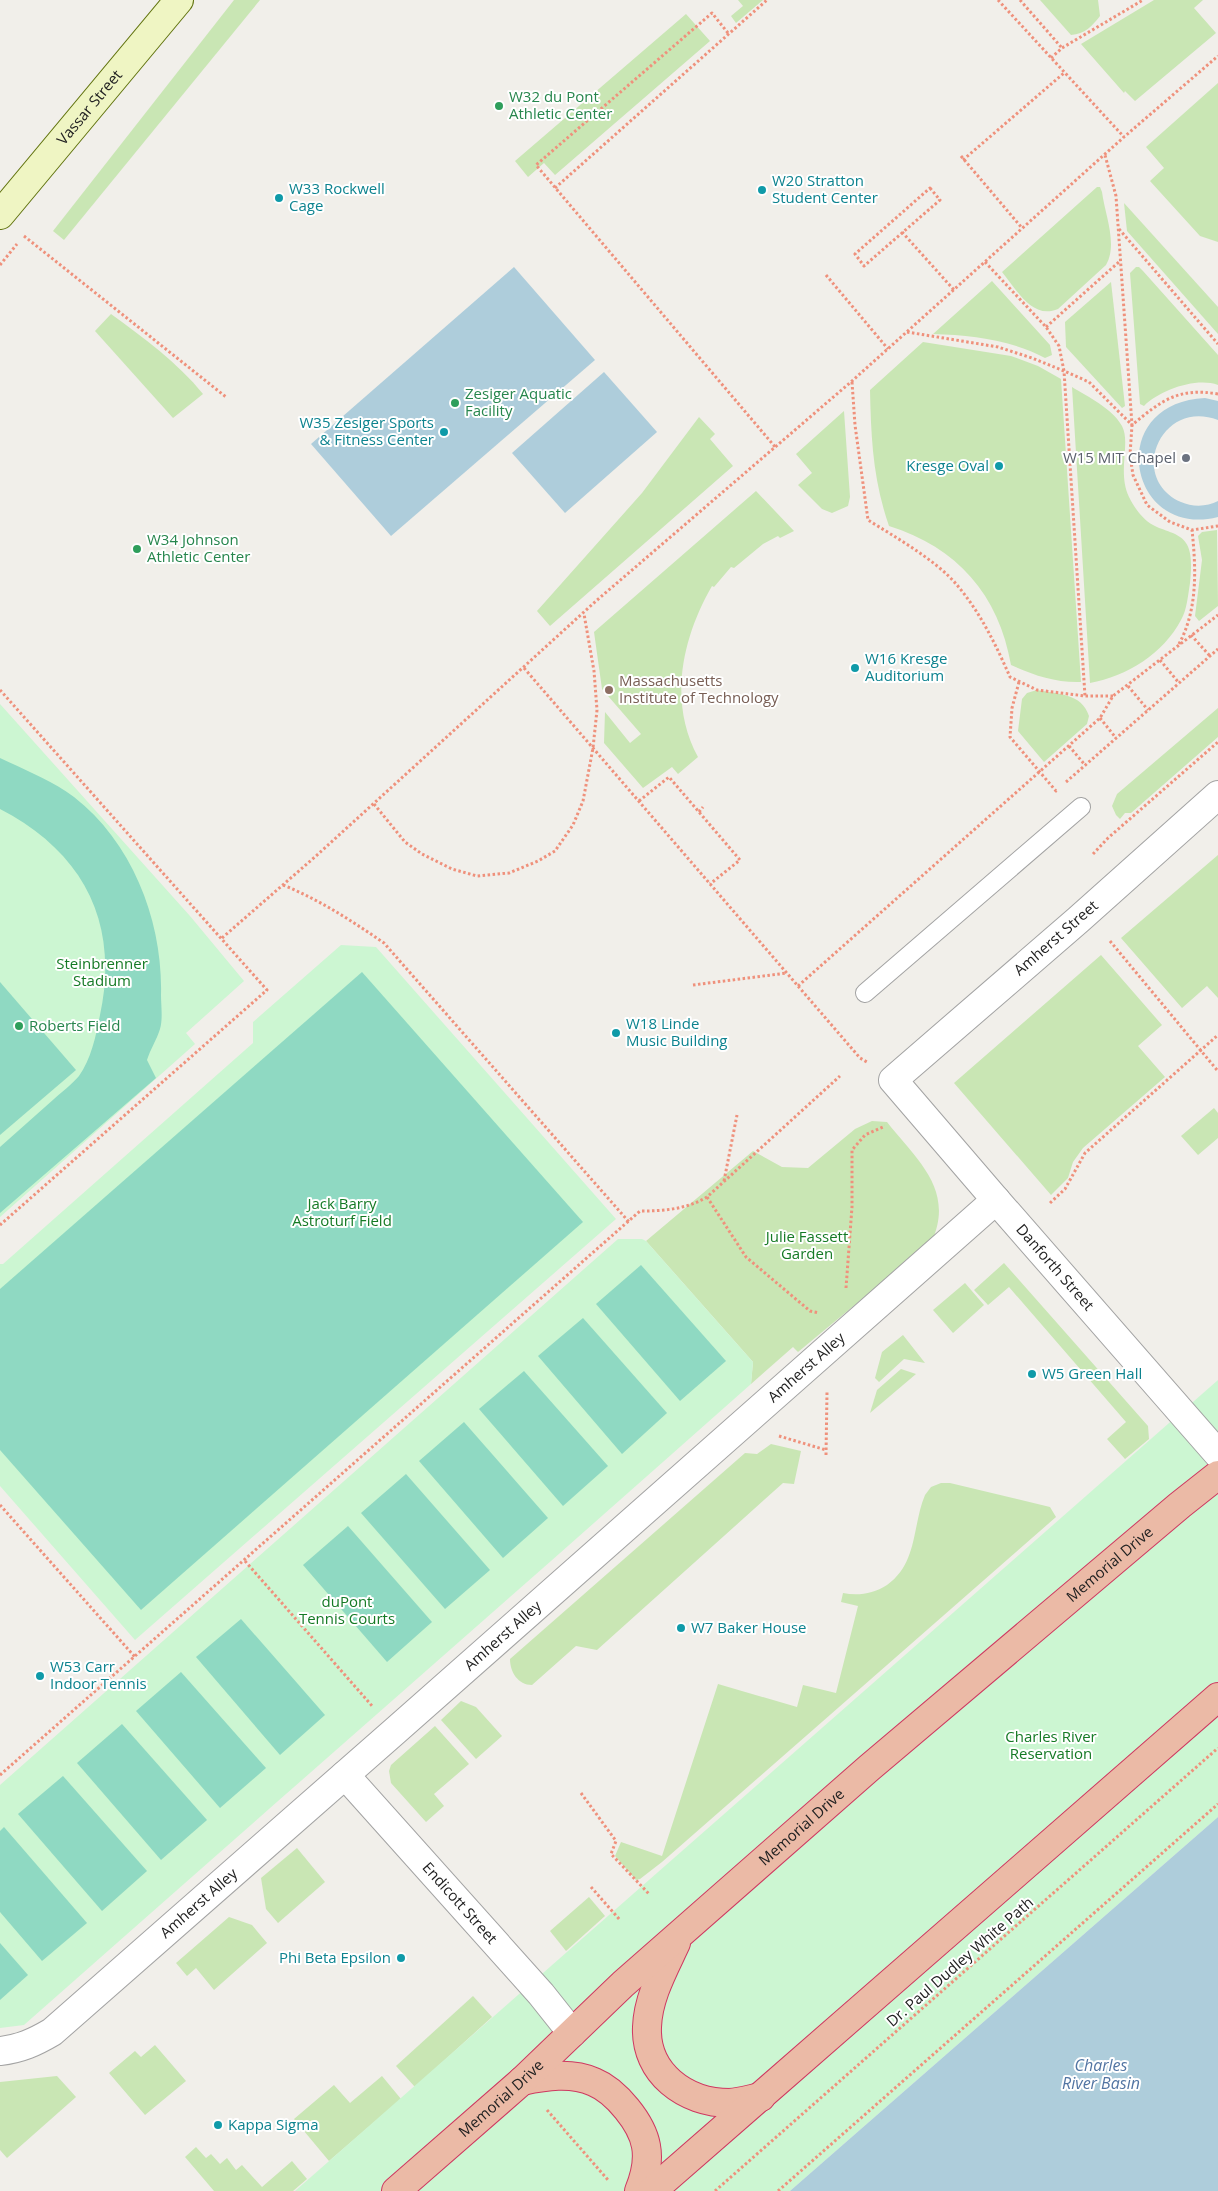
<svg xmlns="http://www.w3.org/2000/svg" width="1218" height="2191" viewBox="0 0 1218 2191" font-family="'Open Sans',sans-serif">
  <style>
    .grass { fill: #c9e6b4 }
    .park { fill: #ccf6d2 }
    .pitch { fill: #8fd9c2 }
    .water { fill: #aecddb }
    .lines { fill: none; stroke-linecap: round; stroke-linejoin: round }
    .service-casing { stroke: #a3a3a3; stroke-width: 20 }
    .minor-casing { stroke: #a3a3a3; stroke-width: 30 }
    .secondary-casing { stroke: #61730e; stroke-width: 30 }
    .trunk-casing { stroke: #ce3860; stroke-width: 30 }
    .path { stroke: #ef917c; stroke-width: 3; stroke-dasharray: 2.5 2.5; stroke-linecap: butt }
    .service { stroke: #fff; stroke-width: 18 }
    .minor { stroke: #fff; stroke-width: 28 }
    .secondary { stroke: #eff5c3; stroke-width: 28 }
    .trunk { stroke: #ebbaa6; stroke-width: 28 }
    .leisure-dot { fill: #2e9e5b; stroke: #fff; stroke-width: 2 }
    .culture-dot { fill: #0f9aa8; stroke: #fff; stroke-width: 2 }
    .worship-dot { fill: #6b7280; stroke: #fff; stroke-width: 2 }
    .education-dot { fill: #8d6e63; stroke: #fff; stroke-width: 2 }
    .labels { text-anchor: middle; stroke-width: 4; stroke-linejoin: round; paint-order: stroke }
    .leisure-label { font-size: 15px; fill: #27864d; stroke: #fff; text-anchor: start }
    .street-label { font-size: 15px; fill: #222; stroke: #fff }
    .culture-label { font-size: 15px; fill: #0d838f; stroke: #fff; text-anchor: start }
    .worship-label { font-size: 15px; fill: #5b616d; stroke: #fff; text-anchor: end }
    .education-label { font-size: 15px; fill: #785e54; stroke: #fff; text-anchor: start }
    .park-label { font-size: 15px; fill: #157a25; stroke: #fff }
    .water-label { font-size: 16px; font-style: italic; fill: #5275a3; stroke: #fff }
  </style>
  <rect width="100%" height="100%" fill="#f1efea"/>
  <g class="grass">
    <path d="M234,0H260L64,240L53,231Z"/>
    <path d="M738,0H763L736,23L731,16L743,6Z"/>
    <path d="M1040,0H1098L1100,16C1092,26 1085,34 1071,35Z"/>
    <path d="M1154,0H1203L1194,8L1216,33L1135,101L1125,91L1124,93L1081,44Z"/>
    <path d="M686,14L710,41L555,175L544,163L528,177L515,161Z"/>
    <path d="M1218,83V242L1200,236L1150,181L1164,168L1146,147Z"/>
    <path d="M1097,187H1100L1102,192C1105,215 1118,244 1106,265L1058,309C1032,320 1017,290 1002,272Z"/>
    <path d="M1124,203L1218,307V334L1127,231Z"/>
    <path d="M1136,267H1139L1143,271L1218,355V385C1196,377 1160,390 1144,406L1140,404L1130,273Z"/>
    <path d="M992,281L1050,345L1052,355L1045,358C1011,340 972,335 933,334Z"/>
    <path d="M1111,282L1125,406L1122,408L1066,347L1065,322Z"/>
    <path d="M111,314C144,338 177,362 203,394L173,418L95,331Z"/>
    <path d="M923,342L1011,356L1038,366L1061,379L1081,682C1056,683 1033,675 1011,665C999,595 957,547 889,526C873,480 871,438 870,390Z"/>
    <path d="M1072,387C1088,397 1112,408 1122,426C1131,443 1117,472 1129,497C1134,507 1142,519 1153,525C1163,531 1179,532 1186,543C1193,553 1191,572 1190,583C1188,595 1187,610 1181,620C1163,654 1127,676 1090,683Z"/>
    <path d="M844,411L850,497L848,506L832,513L822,509L798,485L812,473L796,454Z"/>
    <path d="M699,417L715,434L710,439L733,466L550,626L537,611L642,493Z"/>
    <path d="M756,491L794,531L780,538L778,536L763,544L734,568L731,567L714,587L712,586C682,638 668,702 698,757L678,774L672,767L643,788L604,743L605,712L630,743L641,734L602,689L594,632Z"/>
    <path d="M1217,530L1218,606L1199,621L1195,616L1202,560L1198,536L1202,532Z"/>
    <path d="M1037,690C1057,694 1082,693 1089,716L1087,724L1044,762L1018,731L1022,699L1027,693Z"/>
    <path d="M1218,708V737L1131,813H1125L1120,819L1116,815L1112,806L1117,794Z"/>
    <path d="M1218,855V998L1207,986L1182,1008L1121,938Z"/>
    <path d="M1101,955L1162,1025L1138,1046L1165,1077L1083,1148L1073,1162L1068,1178L1051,1195L954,1083Z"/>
    <path d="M1214,1108L1218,1113V1138L1198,1155L1181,1136Z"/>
    <path d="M872,1121L887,1122C916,1159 955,1189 932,1241L798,1352L793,1347L751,1384L753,1362L646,1241L753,1151L782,1167L808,1168L855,1129Z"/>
    <path d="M1004,1263L1148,1426L1149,1439L1125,1459L1107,1439L1126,1422L1009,1287L988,1305L974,1290Z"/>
    <path d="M965,1283L984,1305L953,1333L933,1310Z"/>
    <path d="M903,1335L925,1363L904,1359L879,1382L875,1378L882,1352Z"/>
    <path d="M901,1369L916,1374L870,1413L877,1390Z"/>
    <path d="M771,1444L801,1451L794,1484L783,1483L597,1650L576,1646L532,1685C518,1685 510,1672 510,1659L745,1453L757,1454Z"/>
    <path d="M941,1483H950L1050,1507L1056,1517L662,1862L640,1879L636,1880L615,1856L621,1842L662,1856L718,1684L797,1707L803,1685L836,1693L858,1606L841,1602L843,1593C858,1596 873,1594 887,1585C918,1563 912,1526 925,1495L931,1487Z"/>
    <path d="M461,1701L476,1707L502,1736L476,1759L441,1720Z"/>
    <path d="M435,1726L469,1764L434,1794L444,1806L426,1822L391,1783L389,1771L391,1765Z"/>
    <path d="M297,1848L325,1882L278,1923L266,1909L261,1878Z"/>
    <path d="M589,1897L605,1916L566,1951L550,1931Z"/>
    <path d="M229,1917L252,1925L267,1943L214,1990L196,1968L187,1976L176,1963Z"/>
    <path d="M473,1996L492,2017L415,2087L396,2066Z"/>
    <path d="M155,2045L186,2081L145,2115L109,2073L135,2051L141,2057Z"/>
    <path d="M57,2076L76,2097L7,2158L0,2150V2082Z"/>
    <path d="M382,2076L401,2099L329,2161L294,2119L334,2085L350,2103Z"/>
    <path d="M196,2147L206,2158L211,2154L220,2164L227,2158L236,2170L242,2165L262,2187L292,2161L307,2179L293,2191H214L185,2157Z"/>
  </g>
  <g class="park">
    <path d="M0,704L190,916L244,981L186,1033L195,1044L0,1217Z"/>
    <path d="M341,945L376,947L616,1219L135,1640L0,1486V1264H3L253,1043V1022Z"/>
    <path d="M618,1239H642L646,1241L753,1362L751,1384C510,1598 266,1811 24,2025L0,2028V1785Z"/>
    <path d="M1218,1380V1817L790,2191H295Z"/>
  </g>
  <g class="pitch">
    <path d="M0,758C25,770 51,780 74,797C133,843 163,922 161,995C161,1005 163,1019 160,1029C157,1039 150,1050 147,1060L156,1078L0,1213V1147C18,1131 36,1115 54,1099C62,1092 72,1084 79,1076C91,1059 96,1036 100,1015C120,922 83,852 0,809Z"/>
    <path d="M362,972L583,1222L141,1610L0,1450V1289Z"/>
    <path d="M0,982L76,1070L0,1135Z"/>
    <path d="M641,1265L726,1361L680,1401L596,1304Z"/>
    <path d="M583,1318L667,1413L622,1454L538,1356Z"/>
    <path d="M524,1371L608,1466L563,1506L479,1409Z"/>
    <path d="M464,1422L548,1518L503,1558L419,1461Z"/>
    <path d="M406,1474L490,1570L445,1609L361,1513Z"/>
    <path d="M348,1526L432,1622L387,1662L303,1565Z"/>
    <path d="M241,1619L325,1715L280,1755L196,1657Z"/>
    <path d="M181,1672L266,1768L220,1808L136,1711Z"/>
    <path d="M122,1724L207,1820L161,1860L77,1763Z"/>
    <path d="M63,1776L147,1871L102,1911L18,1814Z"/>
    <path d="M4,1827L87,1923L42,1961L0,1912V1831Z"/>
    <path d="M0,1943L28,1975L0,2000Z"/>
  </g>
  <g class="water">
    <path d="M514,267L595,360L391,536L311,444Z"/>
    <path d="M604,372L657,432L565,513L512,453Z"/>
    <path d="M1205,398L1218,401V420C1161,398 1127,478 1181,502C1192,507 1207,507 1218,501V517C1128,540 1103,403 1205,398Z"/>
    <path d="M1218,1817V2191H790Z"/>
  </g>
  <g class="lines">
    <defs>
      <path id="service" d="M865,993L1081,807"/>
      <g id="minor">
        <path id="s1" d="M1218,795L1078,920L893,1080L996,1200L1218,1454"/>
        <path id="s2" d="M345,1775L541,1994L572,2033"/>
        <path id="s3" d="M0,2051C20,2049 35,2042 52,2032L395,1731L996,1200"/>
      </g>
      <g id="secondary">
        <path id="s4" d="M0,215L179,0"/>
      </g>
      <g id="trunk">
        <path d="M676,1943C664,1969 648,1997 647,2027C645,2073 685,2103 730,2103C740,2102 751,2099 761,2097"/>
        <path d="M522,2081C546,2076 571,2072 594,2082C616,2091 642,2123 646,2146C649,2162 645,2176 639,2191"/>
        <path id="s5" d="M396,2191L522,2081L623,1984L869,1768L1180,1505L1218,1475"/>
        <path d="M652,2191L1218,1697"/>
      </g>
    </defs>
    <use href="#service" class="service-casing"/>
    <use href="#minor" class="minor-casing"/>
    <use href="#secondary" class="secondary-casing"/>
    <use href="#trunk" class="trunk-casing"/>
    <g class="path">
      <path d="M998,0L1124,137"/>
      <path d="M1020,0L1062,48"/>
      <path d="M728,33L712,13L536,165L776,448"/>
      <path d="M1051,58L1062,48L1143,0"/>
      <path d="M961,156L1022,228"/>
      <path d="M963,160L1064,73"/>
      <path d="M555,188L767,0"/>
      <path d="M930,188L940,200L864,266L855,254Z"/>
      <path d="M1119,229L1218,344"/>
      <path d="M902,232L954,290"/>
      <path d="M24,236L226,397"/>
      <path d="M985,262L1046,327L1059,346L1064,371L1089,382L1132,425L1116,196L1105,155"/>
      <path d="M0,265L17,244"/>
      <path d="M826,275L888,349"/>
      <path d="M1046,327L1120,261"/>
      <path d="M907,332L998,347L1032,358L1064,371L1085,696"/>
      <path d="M852,382L855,425L868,520C895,537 936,560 957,585C980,612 996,645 1010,677L1037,690L1085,696H1113"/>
      <path d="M1218,394C1178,387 1161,401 1132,425L1130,455L1133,475L1147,505L1170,522L1192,530L1218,526"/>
      <path d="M1191,635L1210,656"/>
      <path d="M1179,644C1198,609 1196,568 1192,530"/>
      <path d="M1160,660L1179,683"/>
      <path d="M524,668L860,1058L867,1062"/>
      <path d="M1019,682L1012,708L1010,737L1056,791L1058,789"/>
      <path d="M1128,686L1148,710"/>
      <path d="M0,690L267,990L0,1225"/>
      <path d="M1100,718L1116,738"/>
      <path d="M1069,746L1085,765"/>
      <path d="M1066,782L1218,649"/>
      <path d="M639,801L669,777L740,860L710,884"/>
      <path d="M374,804L405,842L422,854L452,869L477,876L509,873L538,861L555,851L573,825L583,801L593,748L597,710L594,671L584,614"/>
      <path d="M699,812L703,807"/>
      <path d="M1093,854L1108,838L1218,742"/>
      <path d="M283,885C320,900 352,921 384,943L629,1222"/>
      <path d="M222,938L316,856L596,601L852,381L1124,137L1218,56"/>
      <path d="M1110,941L1217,1070"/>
      <path d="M693,985L787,973"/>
      <path d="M798,986L1100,718L1113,696L1218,615"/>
      <path d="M724,1181L737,1115"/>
      <path d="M707,1197L746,1257L810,1311L819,1313"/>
      <path d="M1050,1203L1065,1189L1085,1153L1218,1035"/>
      <path d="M846,1288L852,1207V1150L865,1135L885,1126"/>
      <path d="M779,1436L826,1450"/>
      <path d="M826,1455L827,1392"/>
      <path d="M0,1505L135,1657"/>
      <path d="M245,1561L373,1707"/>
      <path d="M0,1775L640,1211C664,1211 687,1209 707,1197L840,1076"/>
      <path d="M581,1793L616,1841L611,1854L650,1895"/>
      <path d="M591,1887L620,1920"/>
      <path d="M547,2110L608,2180"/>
      <path d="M715,2191L1218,1748"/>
      <path d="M778,2191L1218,1804"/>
    </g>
    <use href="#service" class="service"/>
    <use href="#minor" class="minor"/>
    <use href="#secondary" class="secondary"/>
    <use href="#trunk" class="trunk"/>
  </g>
  <g class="leisure-dot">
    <circle cx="499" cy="106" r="5"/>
    <circle cx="455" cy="403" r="5"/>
    <circle cx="137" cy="549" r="5"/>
    <circle cx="19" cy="1026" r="5"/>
  </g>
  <g class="culture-dot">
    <circle cx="762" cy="190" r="5"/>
    <circle cx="279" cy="198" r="5"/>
    <circle cx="444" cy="432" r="5"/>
    <circle cx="999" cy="466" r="5"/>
    <circle cx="855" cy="668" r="5"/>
    <circle cx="616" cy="1033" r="5"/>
    <circle cx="1032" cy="1374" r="5"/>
    <circle cx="681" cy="1628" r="5"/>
    <circle cx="40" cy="1676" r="5"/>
    <circle cx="401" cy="1958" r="5"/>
    <circle cx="218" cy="2125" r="5"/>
  </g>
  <circle class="worship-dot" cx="1186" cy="458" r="5"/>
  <circle class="education-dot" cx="609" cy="690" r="5"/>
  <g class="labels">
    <g class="leisure-label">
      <text x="509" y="102">W32 du Pont<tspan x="509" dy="17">Athletic Center</tspan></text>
      <text x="465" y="399">Zesiger Aquatic<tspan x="465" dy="17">Facility</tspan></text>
      <text x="147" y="545">W34 Johnson<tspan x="147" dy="17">Athletic Center</tspan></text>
      <text x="29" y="1031">Roberts Field</text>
    </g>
    <g class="street-label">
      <text dy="5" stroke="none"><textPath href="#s4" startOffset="140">Vassar Street</textPath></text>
      <text transform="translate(1056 938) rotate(-41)" y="5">Amherst Street</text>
      <text dy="5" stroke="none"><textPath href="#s1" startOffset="680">Danforth Street</textPath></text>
      <text dy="5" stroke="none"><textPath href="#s3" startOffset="1061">Amherst Alley</textPath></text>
      <text dy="5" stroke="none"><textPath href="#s5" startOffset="950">Memorial Drive</textPath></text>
      <text dy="5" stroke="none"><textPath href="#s3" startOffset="656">Amherst Alley</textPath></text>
      <text dy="5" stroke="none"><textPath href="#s5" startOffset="545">Memorial Drive</textPath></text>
      <text dy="5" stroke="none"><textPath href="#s3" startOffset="251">Amherst Alley</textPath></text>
      <text dy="5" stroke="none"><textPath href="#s2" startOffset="172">Endicott Street</textPath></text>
      <text transform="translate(960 1962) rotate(-41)" y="5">Dr. Paul Dudley White Path</text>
      <text dy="5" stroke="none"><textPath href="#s5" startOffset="140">Memorial Drive</textPath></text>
    </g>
    <g class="culture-label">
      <text x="772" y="186">W20 Stratton<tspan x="772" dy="17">Student Center</tspan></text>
      <text x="289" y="194">W33 Rockwell<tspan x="289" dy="17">Cage</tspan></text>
      <text x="434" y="428" text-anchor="end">W35 Zesiger Sports<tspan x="434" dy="17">&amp; Fitness Center</tspan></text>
      <text x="989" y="471" text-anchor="end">Kresge Oval</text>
      <text x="865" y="664">W16 Kresge<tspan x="865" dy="17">Auditorium</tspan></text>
      <text x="626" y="1029">W18 Linde<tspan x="626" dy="17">Music Building</tspan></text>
      <text x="1042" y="1379">W5 Green Hall</text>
      <text x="691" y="1633">W7 Baker House</text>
      <text x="50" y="1672">W53 Carr<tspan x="50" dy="17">Indoor Tennis</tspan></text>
      <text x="391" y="1963" text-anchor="end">Phi Beta Epsilon</text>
      <text x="228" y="2130">Kappa Sigma</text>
    </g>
    <g class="worship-label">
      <text x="1176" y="463">W15 MIT Chapel</text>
    </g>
    <g class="education-label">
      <text x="619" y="686">Massachusetts<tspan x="619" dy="17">Institute of Technology</tspan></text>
    </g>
    <g class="park-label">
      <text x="102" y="969">Steinbrenner<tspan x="102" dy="17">Stadium</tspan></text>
      <text x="342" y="1209">Jack Barry<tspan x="342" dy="17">Astroturf Field</tspan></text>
      <text x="807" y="1242">Julie Fassett<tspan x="807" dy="17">Garden</tspan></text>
      <text x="347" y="1607">duPont<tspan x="347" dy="17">Tennis Courts</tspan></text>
      <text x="1051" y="1742">Charles River<tspan x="1051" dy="17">Reservation</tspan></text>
    </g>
    <g class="water-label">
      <text x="1101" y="2071">Charles<tspan x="1101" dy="18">River Basin</tspan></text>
    </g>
  </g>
</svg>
